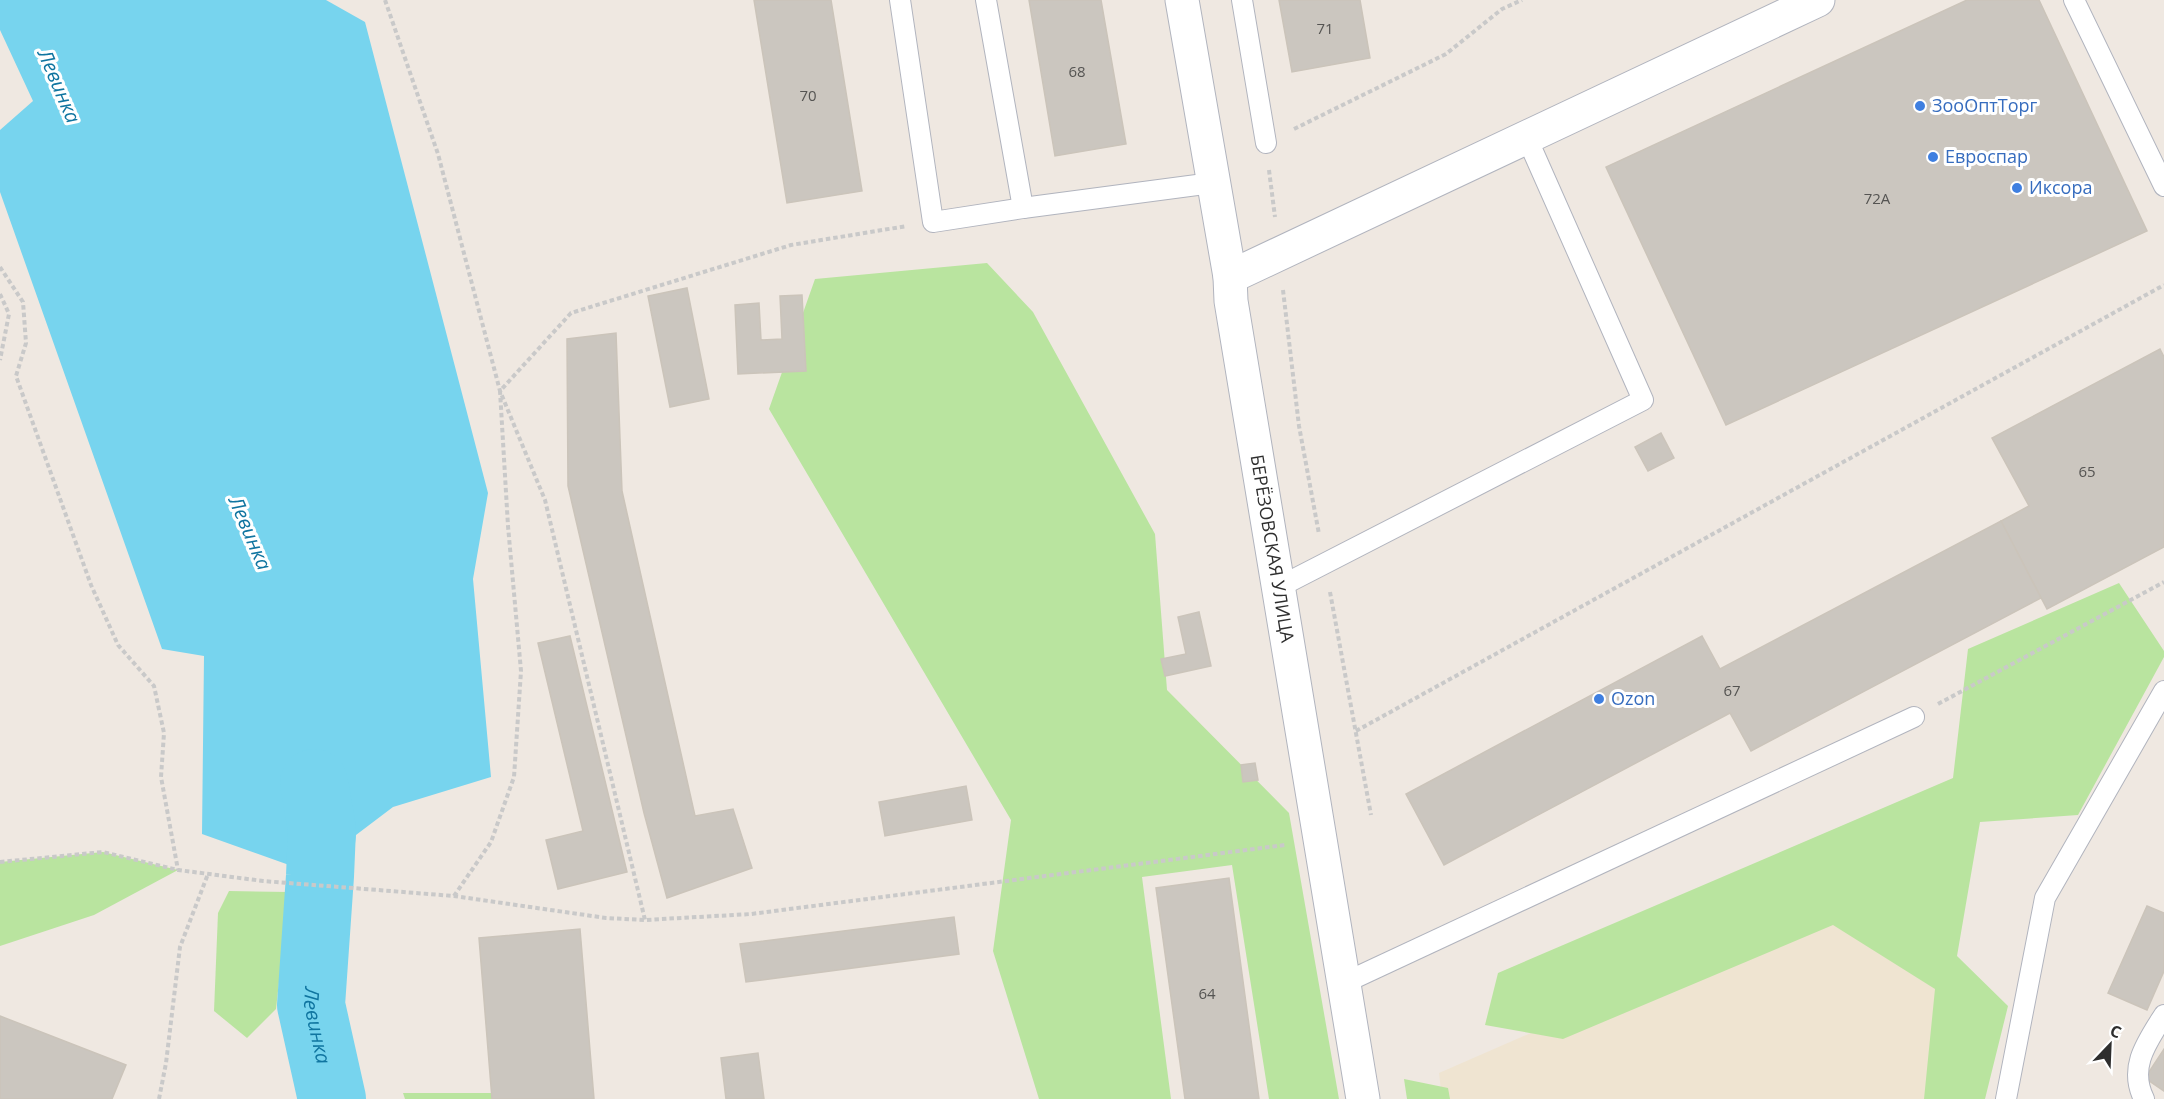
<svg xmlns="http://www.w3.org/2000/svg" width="2164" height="1099" viewBox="0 0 2164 1099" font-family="'Open Sans',sans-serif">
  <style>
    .education { fill: #efe4d1 }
    .green { fill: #b9e49f }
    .water { fill: #77d4ee }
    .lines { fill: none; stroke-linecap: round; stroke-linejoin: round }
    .river { stroke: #77d4ee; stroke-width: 68 }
    .building { fill: #cbc6bf; stroke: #cbc4ba; stroke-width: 1.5 }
    .lane-casing { stroke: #b1b4be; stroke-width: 22 }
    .street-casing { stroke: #b1b4be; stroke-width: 35 }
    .secondary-casing { stroke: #b1b4be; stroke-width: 35 }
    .path { stroke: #c9c9c9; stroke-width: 4; stroke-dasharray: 4.5 3; stroke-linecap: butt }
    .lane { stroke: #fff; stroke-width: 20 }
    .street { stroke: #fff; stroke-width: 33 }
    .secondary { stroke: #fff; stroke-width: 33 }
    .shop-dot { fill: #3f7fe0; stroke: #fff; stroke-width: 2 }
    .labels { text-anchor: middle; stroke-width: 6; stroke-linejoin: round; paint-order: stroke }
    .number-label { font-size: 15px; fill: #555452 }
    .shop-label { font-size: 18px; fill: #366cbe; stroke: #fff; text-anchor: start }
    .street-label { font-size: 18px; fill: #2e2e2e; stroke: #fff }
    .water-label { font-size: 20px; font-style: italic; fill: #1075a0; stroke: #fff }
  </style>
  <rect width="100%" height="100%" fill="#efe8e1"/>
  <path class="education" d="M1838,899L1959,972L1938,1099H1442L1439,1073Z"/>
  <g class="green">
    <path d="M987,263L1033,312L1155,534L1167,690L1289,813L1339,1099H1269L1232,865L1142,877L1171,1099H1039L993,951L1011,820L769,409L815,279Z"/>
    <path d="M2119,583L2164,651V657L2078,815L1980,822L1957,956L2008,1006L1985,1099H1924L1935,989L1833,925L1563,1039L1485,1025L1498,973L1953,778L1968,649Z"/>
    <path d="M103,852L178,870L94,915L0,946V862Z"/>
    <path d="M229,891L289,892L276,1009L247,1038L214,1011L218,913Z"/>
    <path d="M1404,1079L1448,1088L1450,1099H1407Z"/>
    <path d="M403,1093H501L502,1099H405Z"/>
  </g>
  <path class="water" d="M0,0H326L365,22L488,493L473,579L491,777L393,807L356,835L351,876H320L202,834L204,656L162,649L0,192V130L33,101L0,30Z"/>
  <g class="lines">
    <path class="river" id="s1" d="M314,783L322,829L320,876L311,1005L332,1099"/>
  </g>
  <g class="building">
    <path d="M754,0H831L862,191L787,203Z"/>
    <path d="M1029,0H1101L1126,144L1055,156Z"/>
    <path d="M1279,0H1360L1370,58L1292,72Z"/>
    <path d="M1967,0H2039L2147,231L1726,425L1606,167Z"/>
    <path d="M687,288L709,399L670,407L648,296Z"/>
    <path d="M802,295L806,371L738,374L735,305L759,303L761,340L782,339L780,296Z"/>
    <path d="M616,333L622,491L695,816L733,809L752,868L667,898L644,813L568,486L567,339Z"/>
    <path d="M2160,349L2164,357V547L2047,609L2001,521L2029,506L1992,438Z"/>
    <path d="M1661,433L1674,458L1648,471L1635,447Z"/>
    <path d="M2001,521L2041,598L1751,751L1730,713L1444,865L1406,794L1702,636L1720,669Z"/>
    <path d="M1199,612L1211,666L1165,676L1161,659L1186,654L1178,617Z"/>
    <path d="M570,636L627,872L558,889L546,840L583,831L538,643Z"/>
    <path d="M1255,763L1258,780L1243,782L1241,765Z"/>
    <path d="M966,786L972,820L885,836L879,802Z"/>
    <path d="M1229,878L1259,1099H1185L1156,888Z"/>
    <path d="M2147,906L2164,913V971L2147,1010L2108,993Z"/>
    <path d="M954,917L959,954L746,982L740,944Z"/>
    <path d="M580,929L594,1099H492L479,938Z"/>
    <path d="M0,1016L126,1065L112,1099H0Z"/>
    <path d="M2164,1049V1091L2145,1078Z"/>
    <path d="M758,1053L764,1099H726L721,1058Z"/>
  </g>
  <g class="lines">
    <defs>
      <g id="lane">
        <path d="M900,0L933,222L1023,208"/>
        <path d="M986,0L1023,208L1212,183"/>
        <path d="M1242,0L1266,143"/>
        <path d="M2074,0L2164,186"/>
        <path d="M1279,587L1643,400L1527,138"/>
        <path d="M1344,983L1914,717"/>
        <path d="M2006,1099L2045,898L2164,691"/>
        <path d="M2144,1099C2128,1067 2147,1042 2164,1015"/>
      </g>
      <path id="street" d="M1230,277L1818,0"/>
      <g id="secondary">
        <path id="s2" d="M1182,0L1230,277L1231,301L1363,1099"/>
      </g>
    </defs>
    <use href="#lane" class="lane-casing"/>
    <use href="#street" class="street-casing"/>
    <use href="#secondary" class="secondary-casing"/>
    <g class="path">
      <path d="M385,0L438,154L500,391L545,500L645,920"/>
      <path d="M1294,129L1446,54L1502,9L1522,0"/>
      <path d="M1269,170L1275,217"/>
      <path d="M0,267L23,302L26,343L16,376L91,585L118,645L154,686L164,733L161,777L178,870"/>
      <path d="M1283,290L1299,426L1319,534"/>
      <path d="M0,294L9,314L0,360"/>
      <path d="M1330,592L1371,815"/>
      <path d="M1938,704L2164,582"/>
      <path d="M1356,731L2164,285"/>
      <path d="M0,862L103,852L178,870L263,881L454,896L606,918L645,920L751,914L1285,845"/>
      <path d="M454,896L491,842L514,777L521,671L508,526L500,391L571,313L791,245L907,226"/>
      <path d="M159,1099L166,1063L180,947L208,874"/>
    </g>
    <use href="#lane" class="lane"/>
    <use href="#street" class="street"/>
    <use href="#secondary" class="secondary"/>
  </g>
  <g class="shop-dot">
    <circle cx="1920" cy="106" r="6"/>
    <circle cx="1933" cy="157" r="6"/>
    <circle cx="2017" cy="188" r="6"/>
    <circle cx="1599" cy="699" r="6"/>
  </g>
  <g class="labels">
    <g class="number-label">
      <text x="1325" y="34">71</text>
      <text x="1077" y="77">68</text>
      <text x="808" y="101">70</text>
      <text x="1877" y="204">72А</text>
      <text x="2087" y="477">65</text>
      <text x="1732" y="696">67</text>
      <text x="1207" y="999">64</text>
    </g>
    <g class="shop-label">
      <text x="1932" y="112">ЗооОптТорг</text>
      <text x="1945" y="163">Евроспар</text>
      <text x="2029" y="194">Иксора</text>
      <text x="1611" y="705">Ozon</text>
    </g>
    <g class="street-label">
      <text dy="6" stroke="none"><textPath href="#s2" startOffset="556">БЕРЁЗОВСКАЯ УЛИЦА</textPath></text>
    </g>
    <g class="water-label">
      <text transform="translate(59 86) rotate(67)" y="7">Левинка</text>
      <text transform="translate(250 533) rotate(67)" y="7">Левинка</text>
      <text dy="7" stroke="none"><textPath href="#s1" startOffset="244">Левинка</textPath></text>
    </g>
  </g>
  <g transform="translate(2110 1045) rotate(23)" stroke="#ffffff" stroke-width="4.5" paint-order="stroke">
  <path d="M0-4.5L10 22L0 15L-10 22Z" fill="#2e2e2e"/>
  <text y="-9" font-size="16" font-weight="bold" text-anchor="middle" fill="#2e2e2e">С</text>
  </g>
</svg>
